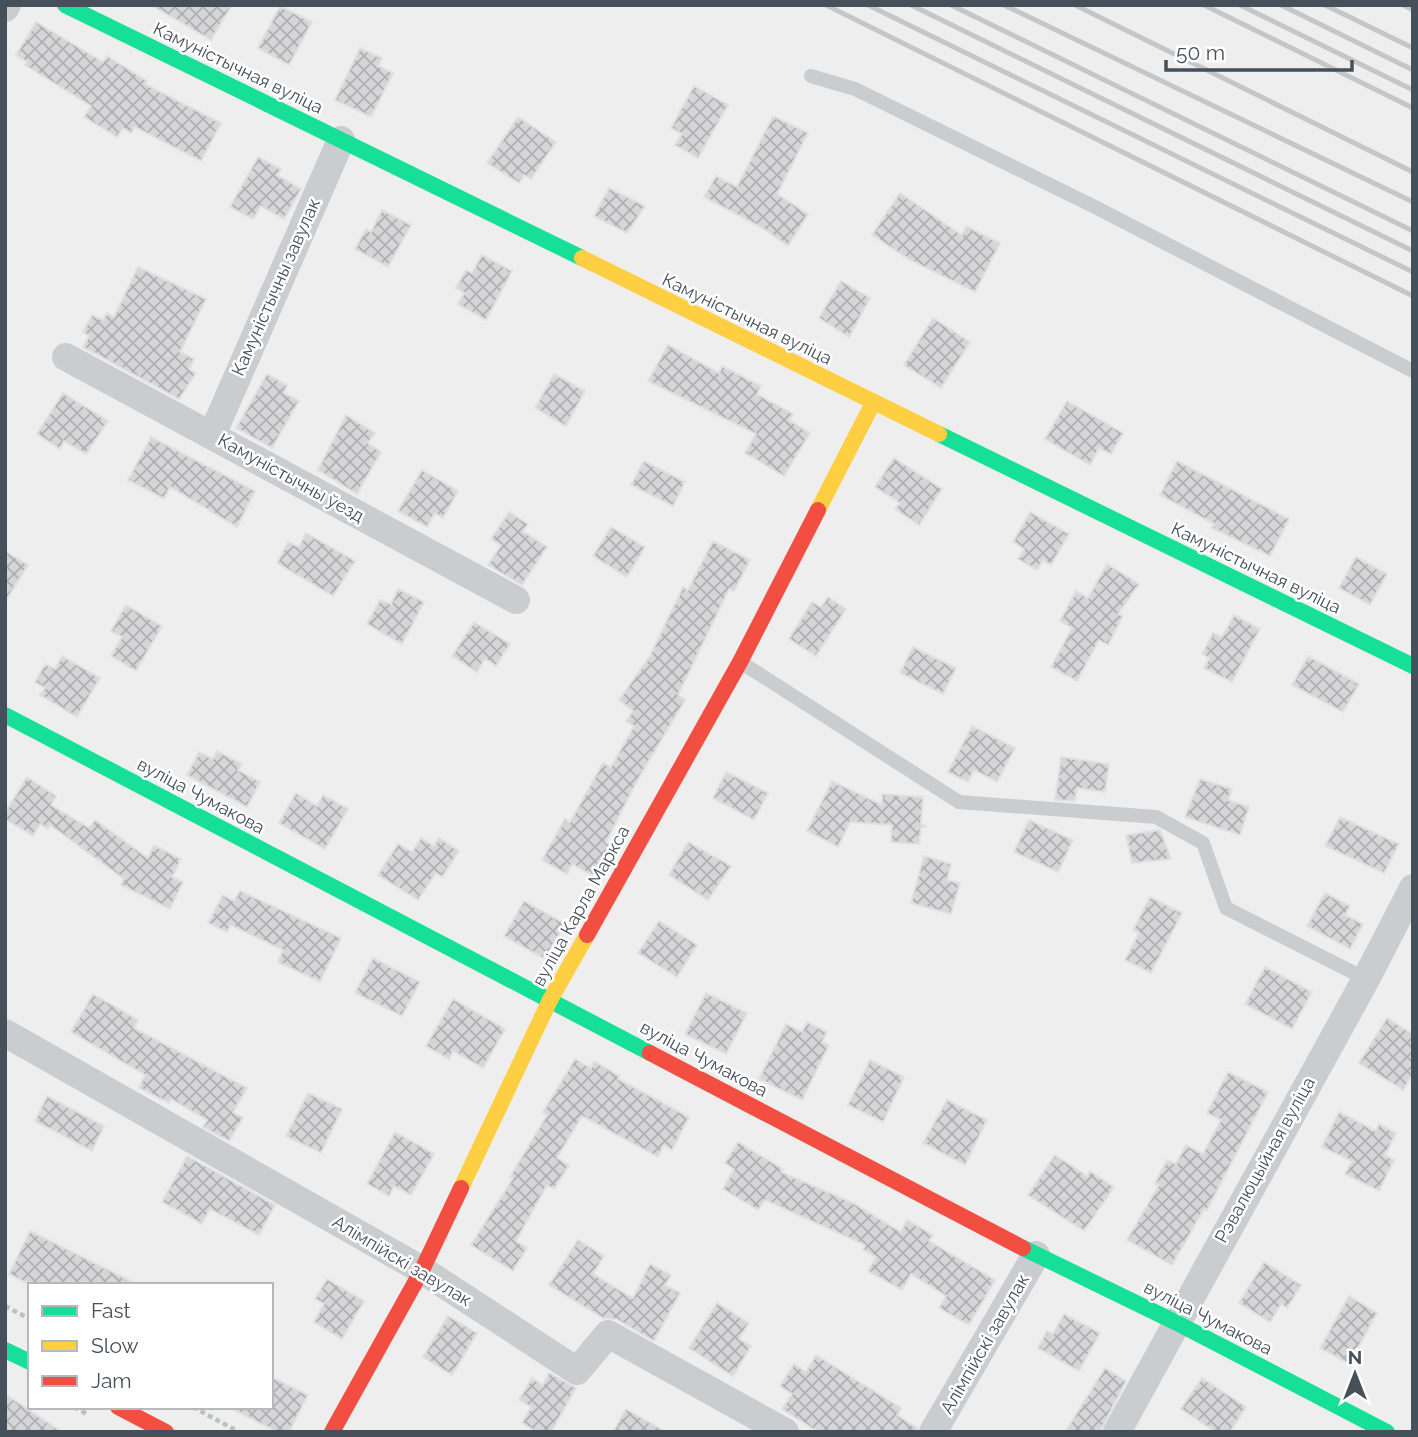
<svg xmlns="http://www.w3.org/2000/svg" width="1418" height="1437" viewBox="0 0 1418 1437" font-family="Raleway,sans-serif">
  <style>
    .building { fill: url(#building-cross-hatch); stroke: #e0e0e1; stroke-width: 2 }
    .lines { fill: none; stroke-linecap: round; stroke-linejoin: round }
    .path { stroke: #b8c3c0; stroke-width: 4.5; stroke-dasharray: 5 3.5; stroke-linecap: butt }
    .lane { stroke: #cacdcf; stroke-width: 14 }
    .street { stroke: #cacdcf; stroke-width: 28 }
    .fast { stroke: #16e098; stroke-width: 16 }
    .slow { stroke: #ffcf43; stroke-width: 16 }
    .jam { stroke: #f24e42; stroke-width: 16 }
    .rail { stroke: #c4c6c8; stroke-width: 5 }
    .labels { text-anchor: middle; stroke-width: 5; stroke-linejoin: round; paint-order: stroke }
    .street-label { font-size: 18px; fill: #46505a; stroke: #fff }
  </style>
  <defs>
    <pattern id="building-cross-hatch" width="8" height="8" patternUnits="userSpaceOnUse" patternTransform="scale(1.75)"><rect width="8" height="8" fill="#d6d6d8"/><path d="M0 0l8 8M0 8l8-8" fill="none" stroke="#afb0b2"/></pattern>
  </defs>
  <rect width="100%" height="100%" fill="#efeeee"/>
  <g class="building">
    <path d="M151,5H232L211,40Z"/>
    <path d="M280,6L312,22L289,65L258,48Z"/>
    <path d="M36,22L103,62L107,56L147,81L145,84L221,123L201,161L135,127L131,133L123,128L117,137L84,117L91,106L25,65L27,62L16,55Z"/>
    <path d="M360,48L382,58L378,66L393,73L371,117L335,100Z"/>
    <path d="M694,86L728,105L698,158L675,145L682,134L671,128Z"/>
    <path d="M773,116L808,133L777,194L808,214L788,246L764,229L704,197L716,176L737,187Z"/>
    <path d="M518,117L556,142L531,179L524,175L519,183L487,163Z"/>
    <path d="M258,157L281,169L277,175L301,189L284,219L261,206L253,219L230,207Z"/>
    <path d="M609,188L645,206L627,233L594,216Z"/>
    <path d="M900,193L962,235L966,226L1000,243L975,292L910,260L872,235Z"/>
    <path d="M382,210L411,225L388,267L355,249L366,229L371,232Z"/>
    <path d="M482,255L512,271L486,320L458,304L464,293L456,288L466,270L472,273Z"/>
    <path d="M138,267L206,299L180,352L194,359L189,369L196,373L179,399L83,347L89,336L83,332L92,315L103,320L107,313L114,317Z"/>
    <path d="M841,281L870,298L849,337L819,318Z"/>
    <path d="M933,318L970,342L941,388L904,365Z"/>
    <path d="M668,345L719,373L722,366L761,386L757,394L793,414L789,420L810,433L784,476L745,453L756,434L648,381Z"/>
    <path d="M267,374L287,385L284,393L299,401L272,448L236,428Z"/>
    <path d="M554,374L585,391L566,426L535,408Z"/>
    <path d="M63,393L108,421L86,454L64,441L60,449L37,434Z"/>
    <path d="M1067,401L1123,433L1111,454L1099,448L1090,465L1045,439Z"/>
    <path d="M346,415L375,433L368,443L381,452L357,494L318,470Z"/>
    <path d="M151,437L255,491L237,527L170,487L164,499L128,480Z"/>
    <path d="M894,458L942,489L919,525L895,509L900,503L875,487Z"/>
    <path d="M644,461L685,482L673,506L631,485Z"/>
    <path d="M1177,461L1289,519L1270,556L1212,528L1214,524L1160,495Z"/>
    <path d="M422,470L458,491L443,518L435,513L427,527L398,511Z"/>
    <path d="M509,512L528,524L523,531L547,547L522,585L488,565L501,545L491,539Z"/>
    <path d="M1030,512L1069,534L1051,565L1043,560L1037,570L1018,559L1024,549L1013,542Z"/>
    <path d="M611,527L645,547L627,577L593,556Z"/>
    <path d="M306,533L355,561L333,596L277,563L288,542L299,547Z"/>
    <path d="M713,541L750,560L734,591L729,589L678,695L685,700L637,781L606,842L611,845L593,876L572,864L567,874L542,860L565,819L570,822L603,763L611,767L634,726L626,721L633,711L619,700L650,656L683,587L688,590Z"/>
    <path d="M5,551L28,565L5,602Z"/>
    <path d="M1356,557L1387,574L1370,605L1339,588Z"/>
    <path d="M1107,564L1139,584L1118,614L1123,616L1108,645L1099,640L1077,681L1051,667L1072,628L1060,621L1076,591L1088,598Z"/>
    <path d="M398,589L424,602L402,644L367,624L380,600L391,604Z"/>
    <path d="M828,597L846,609L816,656L789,639L812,602L821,607Z"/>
    <path d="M126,605L162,626L136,671L111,656L122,637L111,631Z"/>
    <path d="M1234,615L1260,629L1232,682L1204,668L1209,658L1202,654L1213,633L1222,637Z"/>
    <path d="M474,622L510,644L496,666L485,659L477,672L452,656Z"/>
    <path d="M913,647L956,668L943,694L900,673Z"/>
    <path d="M62,656L100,678L77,717L40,695L45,688L35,682L45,664L55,669Z"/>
    <path d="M1308,656L1359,684L1343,712L1292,685Z"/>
    <path d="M972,726L1015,748L997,782L974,770L968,782L948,772Z"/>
    <path d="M217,751L242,764L238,770L260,782L247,807L187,775L199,752L213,759Z"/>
    <path d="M1061,757L1109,764L1105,792L1077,788L1075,801L1055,800Z"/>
    <path d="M726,772L768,793L754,820L713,798Z"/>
    <path d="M27,777L56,796L51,805L89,828L95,820L148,858L154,845L181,859L172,877L183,882L170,909L121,885L124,879L50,825L48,829L40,824L33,836L5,819V813Z"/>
    <path d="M1200,779L1232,789L1228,800L1249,807L1240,835L1185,817Z"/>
    <path d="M832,781L882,805V794L923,797L921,824L927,827H921L919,844L891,842L892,825L850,822L838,847L807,831Z"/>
    <path d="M296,793L317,806L323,795L348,809L325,849L279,823Z"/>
    <path d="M1340,817L1399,844L1384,873L1325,846Z"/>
    <path d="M1029,820L1073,840L1058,872L1014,852Z"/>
    <path d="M1160,830L1171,859L1132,863L1126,835Z"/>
    <path d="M421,838L434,846L439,838L459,851L442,877L436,873L418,900L378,875L398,844L412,852Z"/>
    <path d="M688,842L731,866L708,900L669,875Z"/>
    <path d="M924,856L951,864L947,880L960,883L951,914L911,903Z"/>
    <path d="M240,891L341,938L320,982L278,962L283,950L231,925L227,932L208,923L223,895L234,901Z"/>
    <path d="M1325,893L1350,906L1345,915L1363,924L1350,949L1307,926Z"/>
    <path d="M1150,897L1182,913L1151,973L1125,960L1139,933L1133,930Z"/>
    <path d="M524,901L565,924L545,959L504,936Z"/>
    <path d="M659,921L697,945L677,977L638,953Z"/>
    <path d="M373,958L420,982L402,1016L355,993Z"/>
    <path d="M1265,967L1312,992L1292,1029L1245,1004Z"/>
    <path d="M706,993L747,1013L726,1054L685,1034Z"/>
    <path d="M93,994L138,1020L134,1028L247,1088L233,1112L243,1118L229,1141L203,1127L207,1120L171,1099L169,1103L139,1088L145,1075L71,1032Z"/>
    <path d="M453,999L505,1029L483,1068L453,1051L449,1059L426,1046Z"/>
    <path d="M1387,1018L1413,1034V1074L1403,1090L1359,1063Z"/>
    <path d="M807,1022L827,1032L822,1042L829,1045L802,1100L759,1079L786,1024L802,1032Z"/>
    <path d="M575,1059L591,1068L594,1061L619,1076L618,1079L689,1117L672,1150L664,1145L658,1157L582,1116L557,1158L569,1165L554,1189L547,1185L516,1241L527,1248L513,1271L471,1245L513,1178L510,1177L547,1115L543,1112Z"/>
    <path d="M870,1060L904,1077L883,1122L848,1105Z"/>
    <path d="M1228,1072L1268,1092L1207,1210L1204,1209L1172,1265L1127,1240L1159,1185L1155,1183L1167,1160L1176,1164L1186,1145L1203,1154L1221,1120L1207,1113Z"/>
    <path d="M308,1093L342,1109L321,1153L286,1136Z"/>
    <path d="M47,1096L104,1126L92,1151L35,1121Z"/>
    <path d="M947,1100L987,1120L965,1165L923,1143Z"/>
    <path d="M1339,1112L1376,1131L1379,1124L1396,1133L1385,1155L1394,1160L1379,1191L1345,1174L1352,1161L1322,1147Z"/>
    <path d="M395,1132L434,1154L411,1195L394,1186L389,1196L367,1184Z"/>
    <path d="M738,1142L783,1169L781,1172L853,1203L901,1232L907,1220L933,1235L929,1241L995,1280L969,1325L939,1308L946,1296L911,1274L902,1290L868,1271L876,1257L863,1250L865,1245L765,1200L758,1210L723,1189L734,1169L725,1163Z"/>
    <path d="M1055,1155L1087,1176L1090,1171L1114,1187L1084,1231L1028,1195Z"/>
    <path d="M187,1156L275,1205L259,1235L210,1209L202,1224L162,1202Z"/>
    <path d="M30,1231L139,1285H30L9,1274Z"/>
    <path d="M578,1240L604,1256L593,1274L633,1298L650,1264L671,1275L665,1285L680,1293L654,1341L616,1319L603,1318L549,1285Z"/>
    <path d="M1264,1262L1301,1285L1287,1308L1281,1304L1270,1322L1239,1303Z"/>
    <path d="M327,1279L364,1301L342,1339L314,1322L324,1304L315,1299Z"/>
    <path d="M1349,1296L1377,1313L1349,1364L1320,1348Z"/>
    <path d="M717,1303L749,1323L739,1339L751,1346L733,1376L689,1348Z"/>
    <path d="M1064,1314L1100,1333L1079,1371L1038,1348L1047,1331L1053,1334Z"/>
    <path d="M448,1316L477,1333L452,1375L423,1357Z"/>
    <path d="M816,1355L901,1408L897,1415L917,1428L916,1432H818L782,1409L792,1394L780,1386L794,1364L806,1372Z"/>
    <path d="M1105,1368L1126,1381L1100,1432H1065Z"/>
    <path d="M549,1373L576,1388L551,1432H537L522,1423L531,1407L519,1400L532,1378L543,1385Z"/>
    <path d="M271,1377L308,1395L289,1432H277L229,1407H271Z"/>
    <path d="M1202,1378L1246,1407L1230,1432H1216L1181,1409Z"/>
    <path d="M5,1394L62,1432H5Z"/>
    <path d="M626,1409L666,1432H613Z"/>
  </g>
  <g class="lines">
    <g class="path">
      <path d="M5,1306L30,1319"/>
      <path d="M74,1407L87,1414"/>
      <path d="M193,1407L239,1432"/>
    </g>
    <g class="lane">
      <path d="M811,76L855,89L1095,207L1413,371"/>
      <path d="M742,663L959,802L1156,817L1203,843L1226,908L1366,979"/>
    </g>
    <g class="street">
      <path d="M5,8L7,5"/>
      <path d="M66,357L516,600"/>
      <path d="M212,435L341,140"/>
      <path d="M5,1033L422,1270L577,1371L608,1334L785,1432"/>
      <path d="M933,1432L1036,1255"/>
      <path d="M1117,1432L1366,979L1413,888"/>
    </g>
    <g class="fast">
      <path d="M65,5L582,258"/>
      <path d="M939,434L1413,666"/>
      <path d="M5,715L650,1053"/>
      <path d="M1023,1248L1175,1322L1387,1432"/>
      <path d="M5,1350L30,1362"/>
    </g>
    <g class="slow">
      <path d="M582,258L939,434"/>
      <path d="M818,510L873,403"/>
      <path d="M461,1188L550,1000L587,935"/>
    </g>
    <g class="jam">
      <path d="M587,935L740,662L818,510"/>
      <path d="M650,1053L1023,1248"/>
      <path d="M118,1407L166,1432"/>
      <path d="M332,1432L422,1270L461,1188"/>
    </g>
    <g class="rail">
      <path d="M826,5L1413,296"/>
      <path d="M868,5L1413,272"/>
      <path d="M911,5L1413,251"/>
      <path d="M951,5L1413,231"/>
      <path d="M1004,5L1413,202"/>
      <path d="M1075,5L1413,172"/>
      <path d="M1204,5L1413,108"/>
      <path d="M1240,5L1413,90"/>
      <path d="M1281,5L1413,70"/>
      <path d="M1325,5L1413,48"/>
      <path d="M1403,5L1413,10"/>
    </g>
  </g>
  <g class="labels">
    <g class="street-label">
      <text transform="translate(238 68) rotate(26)" y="6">Камуністычная вуліца</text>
      <text transform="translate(276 287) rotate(-66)" y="6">Камуністычны завулак</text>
      <text transform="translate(747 319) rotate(26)" y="6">Камуністычная вуліца</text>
      <text transform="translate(291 478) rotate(29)" y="6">Камуністычны ўезд</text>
      <text transform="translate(1256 568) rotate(26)" y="6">Камуністычная вуліца</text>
      <text transform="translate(201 796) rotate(28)" y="6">вуліца Чумакова</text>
      <text transform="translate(581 906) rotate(-61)" y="6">вуліца Карла Маркса</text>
      <text transform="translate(704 1059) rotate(28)" y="6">вуліца Чумакова</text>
      <text transform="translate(1265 1160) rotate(-61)" y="6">Рэвалюцыйная вуліца</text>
      <text transform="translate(402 1261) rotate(31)" y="6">Алімпійскі завулак</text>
      <text transform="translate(1208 1318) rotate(27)" y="6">вуліца Чумакова</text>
      <text transform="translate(985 1344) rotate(-60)" y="6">Алімпійскі завулак</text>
    </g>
  </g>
  <rect width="1418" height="1437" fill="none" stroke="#46505a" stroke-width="14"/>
  <rect x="28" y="1283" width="245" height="126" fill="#ffffff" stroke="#b5b9bd" stroke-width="2"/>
  <rect x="42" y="1306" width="35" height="10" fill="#16e098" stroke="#b5b9bd" stroke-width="2"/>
  <text x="91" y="1318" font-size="21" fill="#46505a">Fast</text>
  <rect x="42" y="1341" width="35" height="10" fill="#ffcf43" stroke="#b5b9bd" stroke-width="2"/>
  <text x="91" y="1353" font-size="21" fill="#46505a">Slow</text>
  <rect x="42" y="1376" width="35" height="10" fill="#f24e42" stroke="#b5b9bd" stroke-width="2"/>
  <text x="91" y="1388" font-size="21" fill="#46505a">Jam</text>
  <g transform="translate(1355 1374)" stroke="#ffffff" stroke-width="5" paint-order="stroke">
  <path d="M0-5L12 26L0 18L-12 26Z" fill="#46505a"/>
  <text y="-10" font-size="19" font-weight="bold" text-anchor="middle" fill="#46505a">N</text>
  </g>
  <path d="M1166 60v10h186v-10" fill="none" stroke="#46505a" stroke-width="3.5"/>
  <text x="1176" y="60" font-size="21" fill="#46505a" stroke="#ffffff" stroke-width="5" paint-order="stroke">50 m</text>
</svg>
